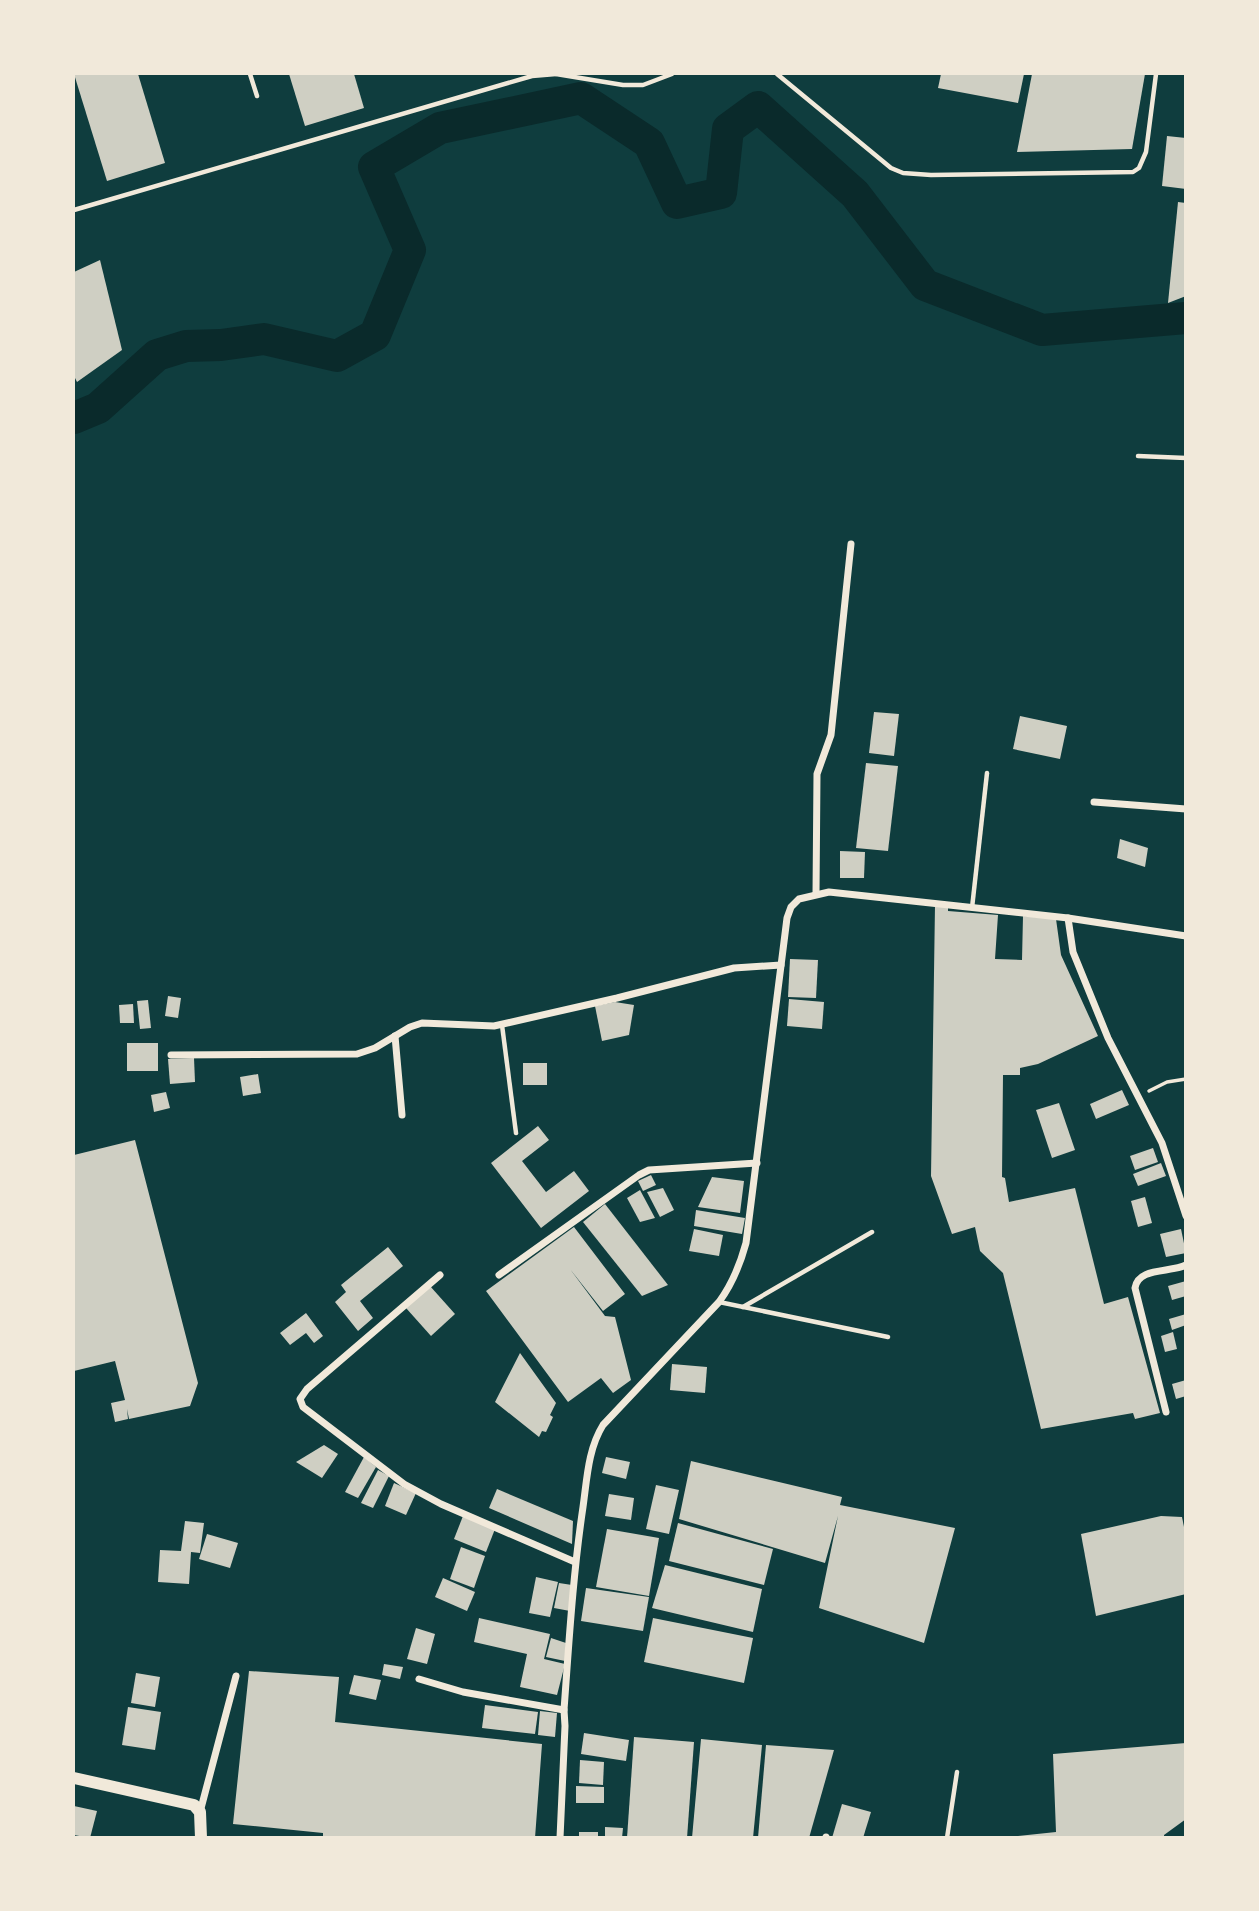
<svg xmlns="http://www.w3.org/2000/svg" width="1259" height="1911" viewBox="0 0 1259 1911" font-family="'Golos Text',sans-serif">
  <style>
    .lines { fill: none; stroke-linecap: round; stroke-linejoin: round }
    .river { stroke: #0a2a2b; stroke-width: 32 }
    .building { fill: #cfcfc3 }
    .path { stroke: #f1e9da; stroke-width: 3.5 }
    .service { stroke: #f1e9da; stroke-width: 4.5 }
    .minor { stroke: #f1e9da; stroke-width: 7 }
    .tertiary { stroke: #f1e9da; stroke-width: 12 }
  </style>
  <rect width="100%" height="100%" fill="#0f3d3e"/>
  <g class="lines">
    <path class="river" d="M74,418L98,408L157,355L186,346L221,345L264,339L337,356L375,335L410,250L374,167L440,128L581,98L649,143L677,203L721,193L728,129L758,107L855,194L925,285L1042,330L1186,318"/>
  </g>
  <g class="building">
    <path d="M74,74H138L165,163L107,181Z"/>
    <path d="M289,74H354L364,108L305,126Z"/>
    <path d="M941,74H1024L1018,103L938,88Z"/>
    <path d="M1032,74H1145L1132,149L1017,152Z"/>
    <path d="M1167,136L1186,138V189L1162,186Z"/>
    <path d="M1178,202L1186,203V296L1168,303Z"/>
    <path d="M100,260L122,350L77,382L74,376V272Z"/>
    <path d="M874,712L899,714L894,756L869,753Z"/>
    <path d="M1020,716L1067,726L1060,759L1013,749Z"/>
    <path d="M866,763L898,766L888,851L856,848Z"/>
    <path d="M1120,839L1148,848L1145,867L1117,858Z"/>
    <path d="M840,851L865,852L864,878H840Z"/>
    <path d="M935,905L948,906V911L998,915L995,959L1022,960L1023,916L1056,919L1061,955L1098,1036L1038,1064L1020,1068V1075H1003L1002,1177L1005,1178L1009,1202L1075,1188L1104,1304L1128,1297L1160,1413L1135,1419L1133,1413L1041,1429L1003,1273L980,1251L975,1227L952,1234L931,1176Z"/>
    <path d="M790,959L818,960L816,998L788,997Z"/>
    <path d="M168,996L181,998L178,1018L165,1016Z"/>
    <path d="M789,999L824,1002L822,1029L787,1026Z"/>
    <path d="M148,1000L151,1028L140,1029L137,1001Z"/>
    <path d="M615,1002L634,1005L629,1035L602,1041L595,1006Z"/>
    <path d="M133,1004L134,1023H120L119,1005Z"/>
    <rect x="127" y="1043" width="31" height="28"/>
    <path d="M194,1058L195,1082L170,1084L168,1059Z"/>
    <rect x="523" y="1063" width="24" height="22"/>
    <path d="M258,1074L261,1093L243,1096L240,1077Z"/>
    <path d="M1122,1090L1129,1105L1096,1119L1090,1104Z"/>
    <path d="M166,1092L170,1108L154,1112L151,1095Z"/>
    <path d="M1059,1103L1075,1150L1052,1158L1036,1110Z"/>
    <path d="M538,1126L549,1140L522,1161L546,1192L574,1171L589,1191L541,1228L491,1163Z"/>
    <path d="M135,1140L198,1383L190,1406L129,1419L127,1409L128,1419L115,1422L111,1403L125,1400L115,1361L74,1371V1155Z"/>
    <path d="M1153,1148L1158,1162L1135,1170L1130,1156Z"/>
    <path d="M1161,1163L1166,1176L1138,1186L1133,1174Z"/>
    <path d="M651,1175L656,1185L643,1191L638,1181Z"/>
    <path d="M712,1177L744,1181L740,1213L698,1207Z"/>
    <path d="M663,1188L674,1210L660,1217L647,1192Z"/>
    <path d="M640,1190L655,1218L640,1222L627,1198Z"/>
    <path d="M1145,1197L1152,1223L1138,1227L1131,1201Z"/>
    <path d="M605,1204L668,1285L642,1296L583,1222Z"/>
    <path d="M696,1210L745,1218L742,1234L694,1226Z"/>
    <path d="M574,1227L625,1294L603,1311L570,1269L605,1316L615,1317L631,1380L613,1393L601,1378L568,1402L486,1291Z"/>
    <path d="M694,1229L723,1235L719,1256L689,1251Z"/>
    <path d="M1181,1229L1186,1253L1166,1257L1160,1234Z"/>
    <path d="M388,1247L403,1266L360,1301L373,1318L358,1331L335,1302L346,1292L341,1285Z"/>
    <path d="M1186,1281V1296L1172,1300L1168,1286Z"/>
    <path d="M430,1286L455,1314L431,1336L406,1308Z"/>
    <path d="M306,1313L323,1336L314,1343L306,1333L290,1345L280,1333Z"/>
    <path d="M1186,1314V1325L1172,1330L1169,1319Z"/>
    <path d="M1173,1332L1177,1349L1165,1352L1161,1336Z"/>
    <path d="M520,1353L556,1403L550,1415L553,1417L546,1432L542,1431L539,1437L495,1402Z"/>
    <path d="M672,1364L707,1367L705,1393L670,1390Z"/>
    <path d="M1186,1380V1396L1176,1399L1172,1384Z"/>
    <path d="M324,1445L338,1454L322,1478L296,1462Z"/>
    <path d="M364,1457L376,1467L358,1498L345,1492Z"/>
    <path d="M606,1457L630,1462L626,1479L602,1473Z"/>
    <path d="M691,1461L842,1497L840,1505L955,1528L924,1643L819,1608L838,1516L825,1563L679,1519Z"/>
    <path d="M378,1470L389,1476L373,1508L361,1503Z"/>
    <path d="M394,1483L416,1493L406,1515L385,1506Z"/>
    <path d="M656,1485L679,1490L669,1534L646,1529Z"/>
    <path d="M497,1489L573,1521L572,1544L489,1508Z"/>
    <path d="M609,1494L634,1498L631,1520L605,1516Z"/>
    <path d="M463,1516L495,1529L486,1552L454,1539Z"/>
    <path d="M1161,1516L1182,1517L1186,1537V1594L1096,1616L1081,1534Z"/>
    <path d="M185,1521L204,1523L200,1553L191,1552L189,1584L158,1582L160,1550L181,1551Z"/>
    <path d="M678,1523L773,1549L764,1585L669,1561Z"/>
    <path d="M607,1529L659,1538L649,1596L596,1587Z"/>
    <path d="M207,1534L238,1543L230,1568L199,1559Z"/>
    <path d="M461,1547L485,1556L474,1588L450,1579Z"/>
    <path d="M665,1565L762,1589L753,1632L652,1608Z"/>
    <path d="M536,1577L558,1582L550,1617L529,1613Z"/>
    <path d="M443,1578L475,1592L467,1611L435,1597Z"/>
    <path d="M559,1583L572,1585L570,1611L554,1608Z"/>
    <path d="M586,1588L649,1597L643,1631L581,1621Z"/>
    <path d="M479,1618L550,1634L544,1659L565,1664L557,1695L520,1687L527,1654L474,1642Z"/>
    <path d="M653,1618L753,1638L744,1683L644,1662Z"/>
    <path d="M416,1628L435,1634L427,1664L407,1659Z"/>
    <path d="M551,1638L566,1643L565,1661L546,1657Z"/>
    <path d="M384,1664L403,1667L400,1679L382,1675Z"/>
    <path d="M249,1671L339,1677L335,1722L542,1744L535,1838H323V1833L233,1824Z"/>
    <path d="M136,1673L160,1677L155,1707L131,1703Z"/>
    <path d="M354,1675L381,1680L376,1700L349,1694Z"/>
    <path d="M485,1705L538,1712L535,1734L482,1728Z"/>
    <path d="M128,1707L161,1712L155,1750L122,1745Z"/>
    <path d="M540,1711L557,1713L555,1737L538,1735Z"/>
    <path d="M584,1733L629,1740L626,1761L581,1754Z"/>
    <path d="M634,1737L694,1742L687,1838H627Z"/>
    <path d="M701,1739L762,1745L753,1838H692Z"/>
    <path d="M1186,1743V1819L1164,1835V1838H1018V1836L1056,1832L1053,1754Z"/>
    <path d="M766,1745L834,1750L809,1838H758Z"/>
    <path d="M580,1760L604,1762L603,1785L579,1783Z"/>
    <path d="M576,1786L604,1787V1803H576Z"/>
    <path d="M842,1804L871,1812L863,1838H832Z"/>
    <path d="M74,1806L97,1811L90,1838L74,1835Z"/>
    <path d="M605,1827L623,1828L622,1838H605Z"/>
    <rect x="579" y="1832" width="19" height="6"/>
  </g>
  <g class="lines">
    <path class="path" d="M1149,1091L1167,1082L1186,1079"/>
    <g class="service">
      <path d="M250,74L257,96"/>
      <path d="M556,74L623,85H643L672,74"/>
      <path d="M777,74L891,168L903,173L931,175L1133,172L1139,168L1146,152L1156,74"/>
      <path d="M74,210L532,76L556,74"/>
      <path d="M1138,456L1186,458"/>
      <path d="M972,908L987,773"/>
      <path d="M502,1025L516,1133"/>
      <path d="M719,1302L888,1337"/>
      <path d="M743,1307L872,1232"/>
      <path d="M947,1838L957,1772"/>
    </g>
    <g class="minor">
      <path d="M1094,802L1186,809"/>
      <path d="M816,894L817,774L831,735L851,544"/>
      <path d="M1068,918L1073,952L1108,1038L1162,1143L1186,1216"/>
      <path d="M395,1036L402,1115"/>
      <path d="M171,1055L357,1054L375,1048L410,1027L422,1023L494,1026L617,998L734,968L781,965"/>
      <path d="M440,1275L307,1389L300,1399L303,1407L404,1484L441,1504L575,1562"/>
      <path d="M499,1275L639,1175L649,1170L757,1163"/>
      <path d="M1166,1412L1135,1288C1138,1267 1170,1273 1186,1265"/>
      <path d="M419,1679L463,1692L564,1710"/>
      <path d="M200,1812L236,1676"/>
      <path d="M560,1838L565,1726L564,1710C569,1642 573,1574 583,1507C587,1479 588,1449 603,1425L719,1302C733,1283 740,1265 746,1243L787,918L791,907L799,899L829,892L1068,918L1186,936"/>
      <path d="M826,1838V1837"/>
    </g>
    <path class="tertiary" d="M74,1778L194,1805L200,1812L201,1838"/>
  </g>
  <rect width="1259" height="1911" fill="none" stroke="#f1e9da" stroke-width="150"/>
</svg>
